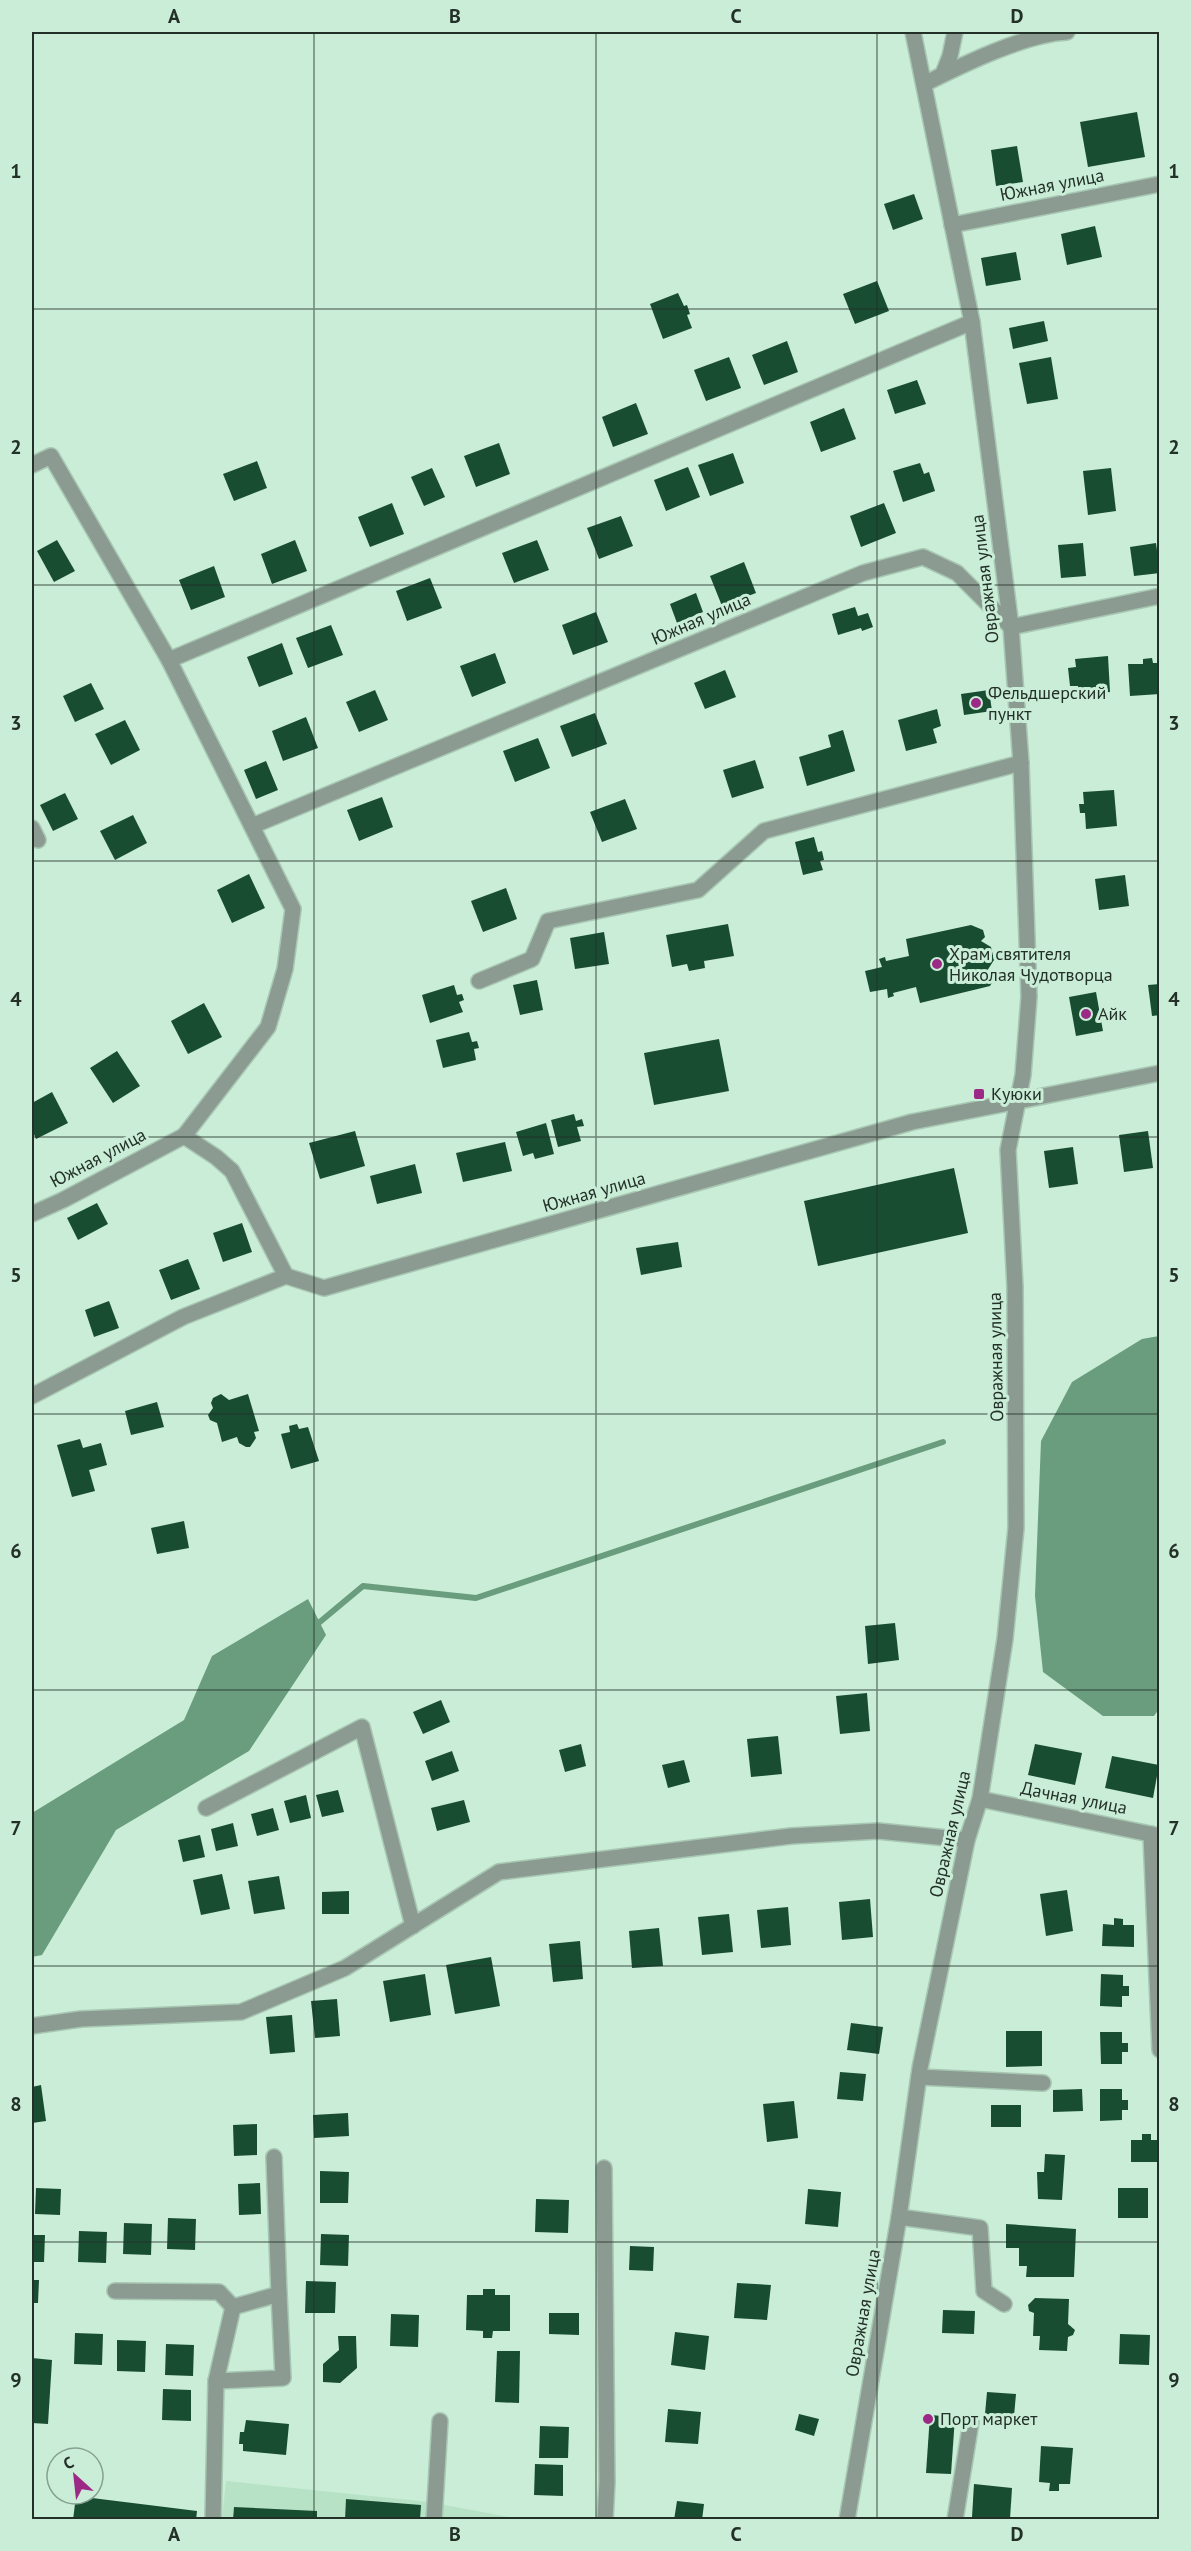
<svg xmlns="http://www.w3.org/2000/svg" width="1191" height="2551" viewBox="0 0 1191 2551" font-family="'PT Sans',sans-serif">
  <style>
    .built { fill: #b7e2c6 }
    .water { fill: #699d7e }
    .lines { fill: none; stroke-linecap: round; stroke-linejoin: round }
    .stream { stroke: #699d7e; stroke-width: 6 }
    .building { fill: #194d32 }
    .minor-casing { stroke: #a8c7b3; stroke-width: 18 }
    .minor { stroke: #8c9b91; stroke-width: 15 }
    .grid { fill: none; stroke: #233028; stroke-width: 1.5; stroke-opacity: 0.55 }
    .poi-dot { fill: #9c2986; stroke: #c9edd6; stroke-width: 2 }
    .labels { text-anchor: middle; stroke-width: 6; stroke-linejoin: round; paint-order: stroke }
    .street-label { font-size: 18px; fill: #233028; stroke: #c9edd6 }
    .poi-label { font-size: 18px; fill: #233028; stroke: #c9edd6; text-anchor: start }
    .neatline { fill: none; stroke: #233028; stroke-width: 2 }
    .grid-label { font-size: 20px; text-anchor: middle; font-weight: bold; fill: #233028 }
  </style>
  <rect width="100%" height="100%" fill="#c9edd6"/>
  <path class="built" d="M226,2481L429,2502L520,2519L222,2520Z"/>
  <g class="water">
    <path d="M1159,1336V1709L1154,1716H1103L1043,1672L1035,1596L1041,1441L1072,1382L1142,1339Z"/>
    <path d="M308,1599L326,1635L249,1751L116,1830L42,1955L32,1957V1813L184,1720L212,1656Z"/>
  </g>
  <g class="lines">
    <path class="stream" d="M315,1626L363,1586L476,1598L943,1442"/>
  </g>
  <g class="building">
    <path d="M1137,112L1145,157L1088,167L1080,122Z"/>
    <path d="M1017,146L1023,182L996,186L991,150Z"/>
    <path d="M914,194L923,219L893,230L884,204Z"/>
    <path d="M1095,226L1102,257L1067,265L1061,234Z"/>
    <path d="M1016,252L1021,280L986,286L981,258Z"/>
    <path d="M877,281L889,311L855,324L843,294Z"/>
    <path d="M678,293L684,306L687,305L690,314L687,315L692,328L663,339L650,304Z"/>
    <path d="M1044,321L1048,341L1013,349L1009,328Z"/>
    <path d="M787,341L798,372L764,385L752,355Z"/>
    <path d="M729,357L741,388L706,401L694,370Z"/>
    <path d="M1051,357L1058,399L1027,404L1019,363Z"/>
    <path d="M917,380L926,404L895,414L887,390Z"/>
    <path d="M636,403L648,434L613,447L602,417Z"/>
    <path d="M844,408L856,439L821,452L810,422Z"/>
    <path d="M499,443L510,474L476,487L464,456Z"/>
    <path d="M733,453L744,483L710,496L698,465Z"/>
    <path d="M257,461L267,488L234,501L223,474Z"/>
    <path d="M920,463L924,474L929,472L935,491L903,502L893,471Z"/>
    <path d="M688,467L700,497L666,511L654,480Z"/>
    <path d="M432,468L445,497L424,506L411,477Z"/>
    <path d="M1111,468L1116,511L1088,515L1083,471Z"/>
    <path d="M392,503L404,534L370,547L358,517Z"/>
    <path d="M884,503L896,533L861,547L850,516Z"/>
    <path d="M621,516L633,546L599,559L587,528Z"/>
    <path d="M57,540L75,571L54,582L37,551Z"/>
    <path d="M295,540L307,571L272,584L261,554Z"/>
    <path d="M537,540L549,570L514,583L502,553Z"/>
    <path d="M1083,543L1086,576L1061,578L1058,545Z"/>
    <path d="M1156,543L1160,573L1134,576L1130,547Z"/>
    <path d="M744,562L756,593L722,606L710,576Z"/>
    <path d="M214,566L225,597L191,610L179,580Z"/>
    <path d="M430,578L442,608L407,621L396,591Z"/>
    <path d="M696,593L703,612L677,623L670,604Z"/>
    <path d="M855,607L858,616L868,613L873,627L862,631L861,628L838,635L832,614Z"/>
    <path d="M596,612L608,642L573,655L562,625Z"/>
    <path d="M331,625L343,655L308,668L296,638Z"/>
    <path d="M282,643L293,674L259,687L247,657Z"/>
    <path d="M495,653L506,683L472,697L460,666Z"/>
    <path d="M1108,656L1110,692L1078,695V686H1070L1068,668L1076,667L1075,659Z"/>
    <path d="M1152,658L1153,663H1160V694L1130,696L1128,664H1143V659Z"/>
    <path d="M725,670L736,697L705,709L694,683Z"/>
    <path d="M91,683L104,709L75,722L63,696Z"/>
    <path d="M375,690L388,720L359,732L346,702Z"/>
    <path d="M989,690L992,711L964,715L961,694Z"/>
    <path d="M937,709L941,726L933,729L937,743L906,751L898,720Z"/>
    <path d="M595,713L607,744L572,757L560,726Z"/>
    <path d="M306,717L318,748L283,761L272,731Z"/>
    <path d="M125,720L140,750L111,765L95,734Z"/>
    <path d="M843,730L855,771L807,786L799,757L831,747L828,735Z"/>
    <path d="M538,738L550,768L515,782L503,751Z"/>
    <path d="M755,760L764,788L732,798L723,770Z"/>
    <path d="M266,761L278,790L256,799L244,770Z"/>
    <path d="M1114,790L1117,826L1086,829L1085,813H1080L1079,804H1084L1083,792Z"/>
    <path d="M65,793L78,819L53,831L40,805Z"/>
    <path d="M382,797L393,827L359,841L347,810Z"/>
    <path d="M625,799L637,829L602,842L590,812Z"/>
    <path d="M133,815L147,843L115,860L100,831Z"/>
    <path d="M814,837L818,852L822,851L824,860L820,861L823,870L803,875L795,842Z"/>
    <path d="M249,874L265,908L232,923L217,890Z"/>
    <path d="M1125,875L1129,906L1099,910L1095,879Z"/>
    <path d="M506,888L517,919L483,932L471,901Z"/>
    <path d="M728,924L734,956L704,961L705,968L689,971L687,964L672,967L666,935Z"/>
    <path d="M971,925L983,930L985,937L981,941L991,947L994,960L987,971L993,973L994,979L990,986L920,1003L916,987L893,993L894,996L888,998L887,989L870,992L865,971L882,967L879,959L885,957L886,961L909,956L906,939Z"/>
    <path d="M604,932L609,964L575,969L570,938Z"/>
    <path d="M537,980L543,1010L520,1015L513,985Z"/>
    <path d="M1160,984V1015L1152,1016L1148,985Z"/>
    <path d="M454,985L457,995L462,994L464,1000L459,1002L463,1012L430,1023L422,995Z"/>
    <path d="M1096,992L1103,1031L1076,1036L1069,997Z"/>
    <path d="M204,1003L222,1037L188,1054L171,1021Z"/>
    <path d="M469,1032L472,1042L477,1041L479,1048L474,1049L476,1060L443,1068L436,1040Z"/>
    <path d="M719,1039L729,1091L654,1105L644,1053Z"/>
    <path d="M117,1051L140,1086L113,1103L90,1068Z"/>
    <path d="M52,1092L68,1123L36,1139L32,1130V1103Z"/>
    <path d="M574,1114L576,1121L582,1119L584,1126L577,1127L581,1141L558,1147L551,1120Z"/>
    <path d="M546,1123L554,1154L535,1159L533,1153L523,1156L516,1132Z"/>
    <path d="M355,1131L365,1166L320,1179L309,1143Z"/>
    <path d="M1148,1131L1153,1168L1124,1172L1119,1135Z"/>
    <path d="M505,1142L512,1171L463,1182L456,1153Z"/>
    <path d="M1073,1147L1078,1184L1049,1188L1044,1151Z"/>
    <path d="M415,1164L422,1193L377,1204L370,1176Z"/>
    <path d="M954,1168L968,1233L818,1266L804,1201Z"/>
    <path d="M97,1203L108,1224L78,1240L67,1218Z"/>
    <path d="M242,1223L252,1252L223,1262L213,1233Z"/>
    <path d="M678,1242L682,1267L641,1275L636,1248Z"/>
    <path d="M188,1259L200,1289L171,1300L159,1270Z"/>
    <path d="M109,1301L119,1328L94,1337L85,1310Z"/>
    <path d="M221,1394L229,1400L248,1394L259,1431L254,1432L256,1438L250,1447H246L239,1443L237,1437L222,1442L217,1423L210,1420L208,1415L213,1408L211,1403L213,1398Z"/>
    <path d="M157,1402L164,1427L131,1435L125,1411Z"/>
    <path d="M297,1424L299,1429L308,1427L319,1461L291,1469L281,1434L290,1432L289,1426Z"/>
    <path d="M80,1439L83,1448L101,1443L107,1465L89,1470L95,1491L72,1497L57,1445Z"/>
    <path d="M184,1521L189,1548L157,1554L151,1528Z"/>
    <path d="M895,1623L899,1660L868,1664L865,1626Z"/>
    <path d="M867,1693L870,1731L840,1734L836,1696Z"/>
    <path d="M441,1700L450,1722L423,1734L413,1712Z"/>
    <path d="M778,1736L782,1774L751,1777L747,1739Z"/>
    <path d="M581,1744L586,1766L565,1772L559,1750Z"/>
    <path d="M1035,1744L1082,1753L1075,1785L1028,1775Z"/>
    <path d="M452,1751L459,1771L432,1781L425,1761Z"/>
    <path d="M1112,1756L1159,1765L1153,1798L1105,1788Z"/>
    <path d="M684,1760L690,1782L668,1788L662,1765Z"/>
    <path d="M338,1790L344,1812L322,1817L316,1795Z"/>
    <path d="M306,1795L311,1818L290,1823L284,1801Z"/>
    <path d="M464,1800L470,1822L437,1831L431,1808Z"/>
    <path d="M273,1808L279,1830L257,1836L251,1814Z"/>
    <path d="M233,1823L238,1846L216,1851L211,1829Z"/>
    <path d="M200,1835L205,1857L183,1862L178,1840Z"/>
    <path d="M222,1874L230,1909L201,1915L193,1880Z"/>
    <path d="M279,1876L285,1909L254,1914L248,1881Z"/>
    <path d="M1067,1890L1073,1931L1046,1936L1040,1894Z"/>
    <path d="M349,1891V1914H322V1892Z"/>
    <path d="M870,1899L873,1937L842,1940L839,1902Z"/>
    <path d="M788,1907L791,1945L761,1948L757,1910Z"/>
    <path d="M729,1914L733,1952L702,1955L698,1917Z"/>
    <path d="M1114,1918L1123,1919V1925H1134V1947L1102,1946L1103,1924L1114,1925Z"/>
    <path d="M659,1928L663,1966L632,1968L629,1931Z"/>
    <path d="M580,1941L583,1979L553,1982L549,1944Z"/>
    <path d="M491,1957L500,2006L455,2014L446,1965Z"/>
    <path d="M425,1974L431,2015L390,2022L383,1981Z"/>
    <path d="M1101,1974L1123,1975V1986H1129V1996H1122V2007L1100,2006Z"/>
    <path d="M337,1999L340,2036L315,2038L311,2001Z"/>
    <path d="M292,2015L295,2052L270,2054L266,2017Z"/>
    <path d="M851,2023L883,2027L879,2054L847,2050Z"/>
    <path d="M1006,2031H1042V2066L1006,2067Z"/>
    <path d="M1100,2032H1122V2043H1128V2052H1122V2064H1101Z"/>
    <path d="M840,2072L866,2074L863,2101L837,2099Z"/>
    <path d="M41,2085L46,2121L32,2123V2087Z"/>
    <path d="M1082,2089L1083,2111L1053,2112V2090Z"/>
    <path d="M1100,2089H1122V2100H1128V2110H1122V2120L1100,2121Z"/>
    <path d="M794,2101L798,2138L767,2142L763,2104Z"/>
    <rect x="991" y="2105" width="30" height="22"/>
    <path d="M348,2113L349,2136L314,2138L313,2115Z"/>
    <path d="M257,2124V2155L234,2156L233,2125Z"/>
    <path d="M1142,2134H1151V2140H1160V2162H1131V2140H1142Z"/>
    <path d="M1045,2154L1065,2155L1062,2200L1038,2199L1037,2172H1044Z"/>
    <path d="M320,2171L349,2172L348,2203H320Z"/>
    <path d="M260,2183L261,2214L239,2215L238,2184Z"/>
    <path d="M36,2188L61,2189L60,2215L35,2214Z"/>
    <rect x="1118" y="2188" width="30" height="30"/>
    <path d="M808,2189L841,2192L838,2227L805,2224Z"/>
    <path d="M536,2199L569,2200L568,2233L535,2232Z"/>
    <path d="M168,2218L196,2219L195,2250L167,2249Z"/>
    <path d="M124,2223L152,2224L151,2255L123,2254Z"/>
    <path d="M1006,2224L1076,2229L1074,2277H1026L1027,2266H1019V2248H1006Z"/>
    <path d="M79,2231L107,2232L106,2263L78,2262Z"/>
    <path d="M321,2234L349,2235L348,2266L320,2265Z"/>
    <path d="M32,2235H45L44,2262H32Z"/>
    <path d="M630,2246L654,2247L653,2271L629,2270Z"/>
    <path d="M32,2280H39L38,2303H32Z"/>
    <path d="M306,2281L336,2282L335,2313H305Z"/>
    <path d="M737,2283L771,2285L767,2320L734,2318Z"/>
    <path d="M483,2289H495V2295H510V2331H493L492,2338H483V2331L466,2330L467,2295H483Z"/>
    <path d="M1035,2298L1069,2299L1068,2324L1075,2330L1073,2335L1068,2337L1067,2351L1039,2350L1040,2336H1033L1034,2313L1029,2311L1028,2305Z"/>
    <path d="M943,2310L975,2311L974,2334L942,2333Z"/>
    <path d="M549,2313H579V2335L549,2334Z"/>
    <path d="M391,2314L419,2315L418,2347L390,2346Z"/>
    <path d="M675,2332L709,2336L705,2370L671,2365Z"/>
    <path d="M75,2333L103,2334L102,2365L74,2364Z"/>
    <path d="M1120,2334L1150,2335L1149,2365L1119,2364Z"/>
    <path d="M338,2336H356L357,2368L340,2383L323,2382V2364L339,2350Z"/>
    <path d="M117,2340L146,2341L145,2372L117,2371Z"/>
    <path d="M166,2344L194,2345L193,2376L165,2375Z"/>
    <path d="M497,2351H520L519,2403L495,2402Z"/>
    <path d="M32,2358L52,2360L48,2424L32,2423Z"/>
    <path d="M163,2389L191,2390V2421L162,2420Z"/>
    <path d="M987,2392L1016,2394L1014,2416L985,2414Z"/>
    <path d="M668,2409L701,2412L698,2444L665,2442Z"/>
    <path d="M799,2414L819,2419L814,2436L795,2430Z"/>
    <path d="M930,2415L955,2417L951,2474L926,2473Z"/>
    <path d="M246,2420L289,2424L286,2455L243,2451V2444H239L240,2432H244Z"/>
    <path d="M540,2426L569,2427L568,2458H539Z"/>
    <path d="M1041,2446L1073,2448L1070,2484H1059V2491H1049L1050,2483L1039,2482Z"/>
    <path d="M535,2464L563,2465V2496L534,2495Z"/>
    <path d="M974,2484L1012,2488L1010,2519L972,2517Z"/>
    <path d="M76,2496L197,2511L196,2520H73Z"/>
    <path d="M346,2499L421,2505L420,2520H345Z"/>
    <path d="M677,2501L704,2504L702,2520H674Z"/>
    <path d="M234,2507L317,2511V2520H233Z"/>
  </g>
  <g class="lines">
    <defs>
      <g id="minor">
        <path d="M943,74L950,56L955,32"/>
        <path d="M924,84C962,65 1025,34 1067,32"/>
        <path d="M952,225L1160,184"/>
        <path d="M32,465L51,456L169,660L293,909L285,969L268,1027L184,1136"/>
        <path d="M169,660L972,322"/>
        <path d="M252,826L863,573L923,557L957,573L1011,627L1160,596"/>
        <path d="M32,828L38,840"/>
        <path d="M479,981L532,959L548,921L698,890L764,831L1021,763"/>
        <path d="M32,1214L63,1200L184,1136L216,1157L232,1171L286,1276"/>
        <path d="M32,1396L183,1317L286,1276L324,1288L912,1122L1160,1073"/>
        <path d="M980,1799L1160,1836"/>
        <path d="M206,1808L362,1727L413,1926"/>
        <path d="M1151,1834L1160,2050"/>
        <path d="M32,2026L81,2019L241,2012L345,1968L499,1872L791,1836L878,1831L967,1840"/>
        <path d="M919,2077L1043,2083"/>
        <path d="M604,2168L607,2482L605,2520"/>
        <path d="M899,2217L980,2228L984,2291L1004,2304"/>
        <path d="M115,2291L219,2292L233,2307L216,2381L213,2520"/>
        <path d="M233,2307L279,2294L274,2157"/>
        <path d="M216,2381L283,2378L279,2294"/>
        <path d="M434,2520L440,2421"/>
        <path d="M847,2520L899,2217L920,2068L967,1840L980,1799L1005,1639L1016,1528L1015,1287L1008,1150L1023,1075L1029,997L1021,763L1011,627L972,322L913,32"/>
        <path d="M955,2520L971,2422"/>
      </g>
    </defs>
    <use href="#minor" class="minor-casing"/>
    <use href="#minor" class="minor"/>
  </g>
  <path class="grid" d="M314,32V2520M596,32V2520M877,32V2520M32,309H1160M32,585H1160M32,861H1160M32,1137H1160M32,1414H1160M32,1690H1160M32,1966H1160M32,2242H1160"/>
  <g class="poi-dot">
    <circle cx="976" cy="703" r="6"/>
    <circle cx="937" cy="964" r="6"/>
    <circle cx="1086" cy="1014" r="6"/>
    <rect x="973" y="1088" width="12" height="12" rx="3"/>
    <circle cx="928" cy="2419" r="6"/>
  </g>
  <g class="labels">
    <g class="street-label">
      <text transform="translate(1052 185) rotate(-11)" y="6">Южная улица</text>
      <text transform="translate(985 579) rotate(-97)" y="6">Овражная улица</text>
      <text transform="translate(701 619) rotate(-23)" y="6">Южная улица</text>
      <text transform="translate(98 1158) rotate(-28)" y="6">Южная улица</text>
      <text transform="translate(594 1192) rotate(-16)" y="6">Южная улица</text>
      <text transform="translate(996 1357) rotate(-91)" y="6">Овражная улица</text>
      <text transform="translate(1074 1798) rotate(11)" y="6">Дачная улица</text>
      <text transform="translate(950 1834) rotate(-77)" y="6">Овражная улица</text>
      <text transform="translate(863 2313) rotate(-80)" y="6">Овражная улица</text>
    </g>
    <g class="poi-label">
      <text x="988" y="699">Фельдшерский<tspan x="988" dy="21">пункт</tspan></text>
      <text x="949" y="960">Храм святителя<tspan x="949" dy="21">Николая Чудотворца</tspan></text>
      <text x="1098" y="1020">Айк</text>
      <text x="991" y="1100">Куюки</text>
      <text x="940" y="2425">Порт маркет</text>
    </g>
  </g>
  <rect width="1191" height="2551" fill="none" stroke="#c9edd6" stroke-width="66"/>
  <g transform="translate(75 2476) rotate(333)"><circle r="28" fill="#c9edd6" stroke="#87a190" stroke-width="1.5"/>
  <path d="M0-4.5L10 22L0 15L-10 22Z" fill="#9c2986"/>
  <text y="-9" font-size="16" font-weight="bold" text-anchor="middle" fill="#233028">С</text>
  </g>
  <rect x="33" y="33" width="1125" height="2485" class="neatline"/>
  <g class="grid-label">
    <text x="174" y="23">A</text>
    <text x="455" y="23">B</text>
    <text x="736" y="23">C</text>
    <text x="1017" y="23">D</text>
    <text x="16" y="178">1</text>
    <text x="1174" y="178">1</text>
    <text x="16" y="454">2</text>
    <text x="1174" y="454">2</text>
    <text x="16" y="730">3</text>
    <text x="1174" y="730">3</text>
    <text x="16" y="1006">4</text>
    <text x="1174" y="1006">4</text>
    <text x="16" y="1282">5</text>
    <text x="1174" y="1282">5</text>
    <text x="16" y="1558">6</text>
    <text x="1174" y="1558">6</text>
    <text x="16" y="1835">7</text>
    <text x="1174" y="1835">7</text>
    <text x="16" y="2111">8</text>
    <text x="1174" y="2111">8</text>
    <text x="16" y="2387">9</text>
    <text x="1174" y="2387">9</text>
    <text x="174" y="2541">A</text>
    <text x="455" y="2541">B</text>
    <text x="736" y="2541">C</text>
    <text x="1017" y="2541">D</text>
  </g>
</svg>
